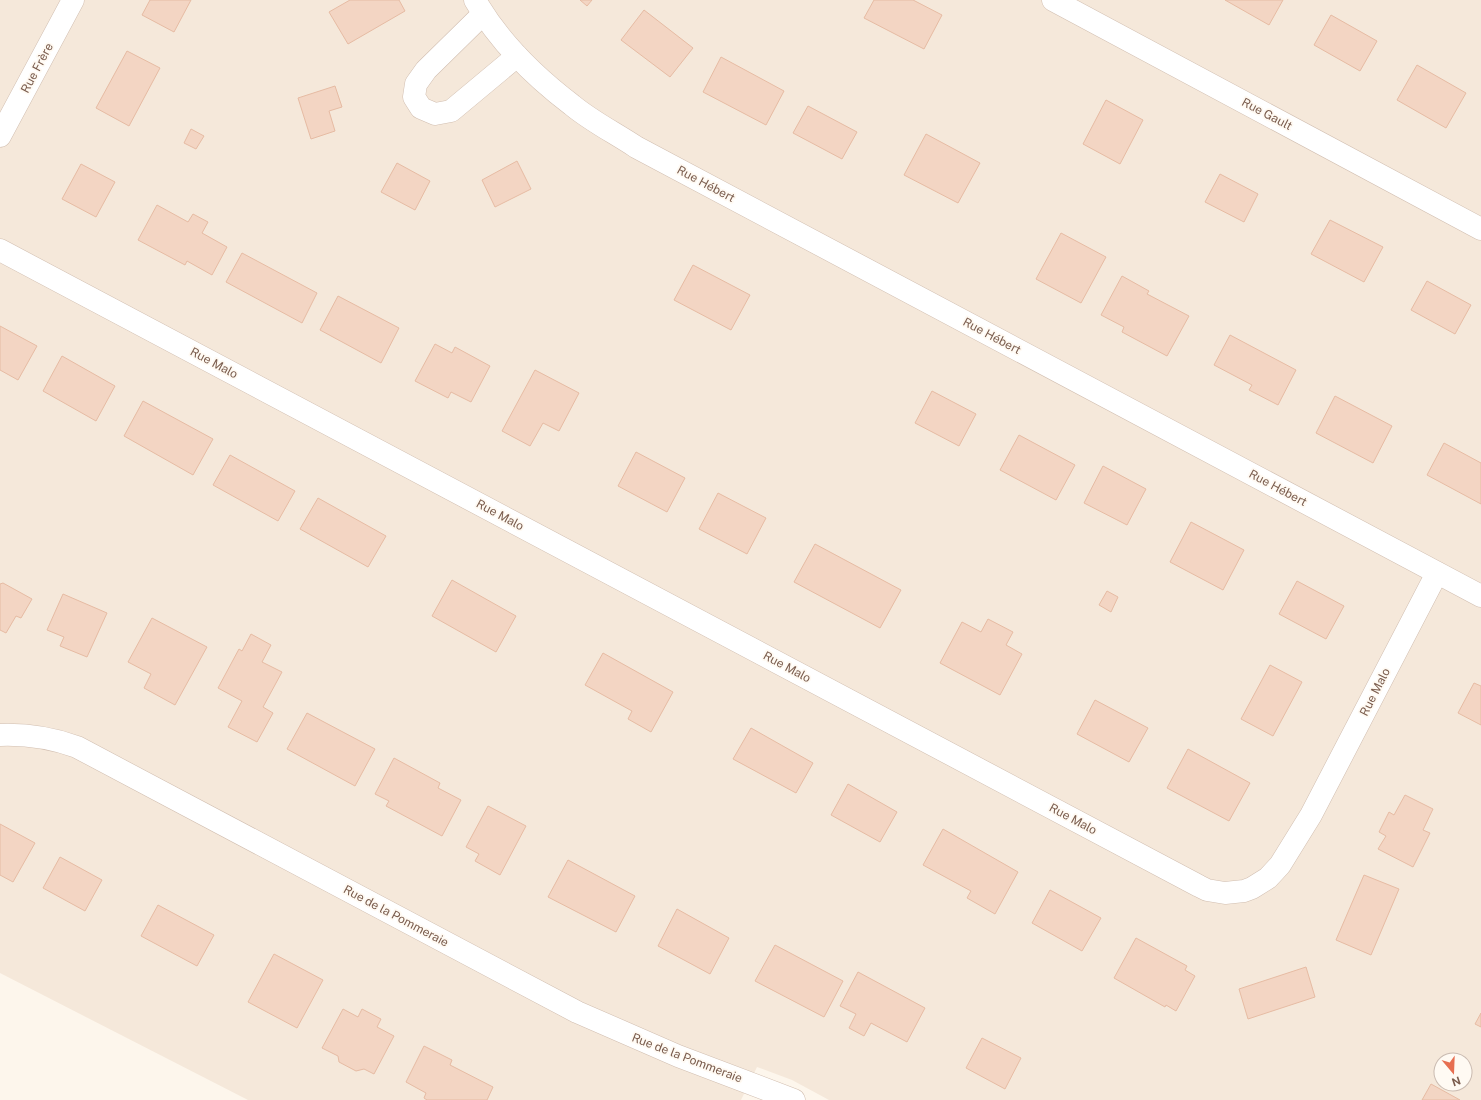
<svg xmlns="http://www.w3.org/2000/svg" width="1481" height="1100" viewBox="0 0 1481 1100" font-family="'Public Sans',sans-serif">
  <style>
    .residential { fill: #f5e8da; fill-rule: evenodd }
    .building { fill: #f3d5c3; stroke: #e6bba3 }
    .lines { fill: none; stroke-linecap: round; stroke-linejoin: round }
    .minor-casing { stroke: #d1beb0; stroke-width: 23 }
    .minor { stroke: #fff; stroke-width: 22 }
    .labels { text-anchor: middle; stroke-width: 3.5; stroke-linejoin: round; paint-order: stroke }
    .street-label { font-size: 12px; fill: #7a5c4d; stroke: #fffaf3 }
  </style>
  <rect width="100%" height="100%" fill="#fdf6ec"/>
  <path class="residential" d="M0,0H1481V1100H829L792,1080L757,1067L741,1100H248L0,973ZM1441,1060H1465V1084H1441Z"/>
  <g class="building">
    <path d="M150,0H191L174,32L142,15Z"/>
    <path d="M350,0H399L405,11L348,44L329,12Z"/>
    <path d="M580,0H592L587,6Z"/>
    <path d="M874,0H913L942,15L924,49L864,18Z"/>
    <path d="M1225,0H1283L1269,25Z"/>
    <path d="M644,10L693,48L670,77L621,40Z"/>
    <path d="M1331,15L1377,41L1360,71L1314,45Z"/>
    <path d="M127,51L160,68L129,126L96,108Z"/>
    <path d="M721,57L784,91L766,125L703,92Z"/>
    <path d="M1417,65L1466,93L1446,128L1397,100Z"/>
    <path d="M335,86L342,107L329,111L335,131L311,139L298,98Z"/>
    <path d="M1106,100L1143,120L1120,164L1083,144Z"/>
    <path d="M808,106L857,132L842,159L793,133Z"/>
    <path d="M191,129L204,136L196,149L184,143Z"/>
    <path d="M926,134L980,163L958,203L904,175Z"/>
    <path d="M517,161L531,189L495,207L482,180Z"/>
    <path d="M397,163L430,181L415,210L381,192Z"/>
    <path d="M81,164L115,182L96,217L62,199Z"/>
    <path d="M1220,174L1258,194L1244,222L1205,202Z"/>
    <path d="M157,205L188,222L193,214L208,222L202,233L227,247L212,275L187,261L185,265L138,240Z"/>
    <path d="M1330,220L1383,247L1364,282L1311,254Z"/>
    <path d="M1061,233L1106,257L1081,303L1036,279Z"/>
    <path d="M242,253L317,293L302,323L226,282Z"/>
    <path d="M693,265L750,295L731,330L674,300Z"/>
    <path d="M1122,276L1149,291L1147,294L1189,316L1167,356L1122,332L1124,327L1101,315Z"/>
    <path d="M1427,281L1471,305L1455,334L1411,310Z"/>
    <path d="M338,296L399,328L381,363L320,330Z"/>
    <path d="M0,326L37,346L18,380L0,370Z"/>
    <path d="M1230,335L1296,370L1278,405L1249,390L1252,385L1214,365Z"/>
    <path d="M435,344L452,353L455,347L490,366L471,402L451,392L448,398L415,381Z"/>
    <path d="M62,356L115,386L96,421L43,391Z"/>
    <path d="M535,370L579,393L559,431L543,423L530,446L502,431Z"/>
    <path d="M932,391L976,414L959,446L915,423Z"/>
    <path d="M1335,396L1392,426L1373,463L1316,433Z"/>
    <path d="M143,401L213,439L193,475L124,436Z"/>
    <path d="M1019,435L1075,465L1056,500L1000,470Z"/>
    <path d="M1444,443L1481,463V504L1427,475Z"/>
    <path d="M636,452L685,478L667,512L618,486Z"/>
    <path d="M230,455L295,491L278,521L213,485Z"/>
    <path d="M1103,466L1146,489L1127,525L1084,503Z"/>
    <path d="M718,493L766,518L747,554L699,529Z"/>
    <path d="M318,498L386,536L368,567L300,529Z"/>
    <path d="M1191,522L1244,550L1223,590L1170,562Z"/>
    <path d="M815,544L901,590L880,628L794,582Z"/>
    <path d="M452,580L516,616L496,652L432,616Z"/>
    <path d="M1297,581L1344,606L1326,639L1279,614Z"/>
    <path d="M3,583L32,599L21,618L16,616L6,633L0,630V584Z"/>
    <path d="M1107,591L1118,597L1111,612L1099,605Z"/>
    <path d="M63,594L107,613L87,657L60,646L64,637L47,630Z"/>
    <path d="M152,618L207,647L175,705L144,688L151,674L128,662Z"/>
    <path d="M988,619L1013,632L1006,645L1022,654L1000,695L940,663L962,622L981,632Z"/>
    <path d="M251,634L271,645L262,662L282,672L263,707L273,713L257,742L228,727L242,701L218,688L239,649L242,651Z"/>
    <path d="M603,653L673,692L651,732L628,719L632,711L585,685Z"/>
    <path d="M1270,665L1302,682L1273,736L1241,719Z"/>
    <path d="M1474,683L1481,686V725L1458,713Z"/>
    <path d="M1095,700L1148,728L1129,762L1077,734Z"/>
    <path d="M307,713L375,749L355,786L287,749Z"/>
    <path d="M751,728L813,763L796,793L733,759Z"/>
    <path d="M1188,749L1250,783L1229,821L1167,788Z"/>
    <path d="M394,758L440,783L438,788L461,800L442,836L386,806L389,801L375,794Z"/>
    <path d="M848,784L897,812L880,842L831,815Z"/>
    <path d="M1405,795L1433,809L1423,830L1430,833L1413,867L1378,849L1386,836L1379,832L1389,812L1394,815Z"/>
    <path d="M488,806L526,826L500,875L475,861L479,854L466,847Z"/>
    <path d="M0,824L35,843L13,882L0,875Z"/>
    <path d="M943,829L1018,872L995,914L967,898L971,891L923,865Z"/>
    <path d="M60,857L102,880L85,911L43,888Z"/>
    <path d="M568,860L635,896L616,932L548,897Z"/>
    <path d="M1364,875L1399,889L1371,955L1336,940Z"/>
    <path d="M1050,890L1101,918L1082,951L1032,923Z"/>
    <path d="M158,905L214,935L197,966L141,936Z"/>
    <path d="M677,909L729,938L710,974L658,946Z"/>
    <path d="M1136,938L1187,966L1185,970L1195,976L1176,1011L1166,1005L1165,1007L1114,978Z"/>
    <path d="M775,945L843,981L824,1017L755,981Z"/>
    <path d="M274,954L323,980L297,1028L248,1002Z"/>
    <path d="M1306,967L1315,997L1248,1019L1239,989Z"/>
    <path d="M858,972L925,1008L907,1042L871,1023L864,1036L849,1028L856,1014L840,1006Z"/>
    <path d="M343,1009L358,1017L362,1009L381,1019L377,1027L394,1036L374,1074L364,1069L356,1071L339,1062L338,1056L322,1048Z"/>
    <path d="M1481,1013V1027L1475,1024Z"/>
    <path d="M982,1038L1021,1058L1005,1089L966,1068Z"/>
    <path d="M424,1046L452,1060L450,1065L493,1087L487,1100H427L424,1098L426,1093L406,1082Z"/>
    <path d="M1431,1084L1460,1100H1422Z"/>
  </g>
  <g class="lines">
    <defs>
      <g id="minor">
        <path d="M475,0C499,42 534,76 572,105C591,121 615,133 636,147L1481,596"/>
        <path d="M1053,0L1481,229"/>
        <path d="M483,14L426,70L416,84L414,97L421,108L435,114L451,111L517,56"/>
        <path d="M0,136L73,0"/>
        <path d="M0,250L1199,886L1207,890L1225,893L1244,891L1252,888L1268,878L1280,865L1311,815L1437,573"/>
        <path d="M0,735C27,734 52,738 77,747L577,1012L678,1056L794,1100"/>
      </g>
    </defs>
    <use href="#minor" class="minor-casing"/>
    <use href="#minor" class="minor"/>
  </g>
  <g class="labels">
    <g class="street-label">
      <text transform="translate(37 68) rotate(-62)" y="4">Rue Frère</text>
      <text transform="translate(1267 114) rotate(28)" y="4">Rue Gault</text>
      <text transform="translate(706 184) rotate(28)" y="4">Rue Hébert</text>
      <text transform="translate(992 336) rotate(28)" y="4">Rue Hébert</text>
      <text transform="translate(214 363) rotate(28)" y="4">Rue Malo</text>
      <text transform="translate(1278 488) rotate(28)" y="4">Rue Hébert</text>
      <text transform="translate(500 515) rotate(28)" y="4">Rue Malo</text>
      <text transform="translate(787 667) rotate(28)" y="4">Rue Malo</text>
      <text transform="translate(1375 692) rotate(-63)" y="4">Rue Malo</text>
      <text transform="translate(1073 819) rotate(28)" y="4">Rue Malo</text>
      <text transform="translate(396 916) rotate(28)" y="4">Rue de la Pommeraie</text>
      <text transform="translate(687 1058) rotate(21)" y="4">Rue de la Pommeraie</text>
    </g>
  </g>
  <g transform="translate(1453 1072) rotate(161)"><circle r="19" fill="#fffaf3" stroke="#cabbb1"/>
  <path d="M0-3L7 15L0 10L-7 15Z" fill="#e76f51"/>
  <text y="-6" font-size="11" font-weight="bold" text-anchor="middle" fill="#7a5c4d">N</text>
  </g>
</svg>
